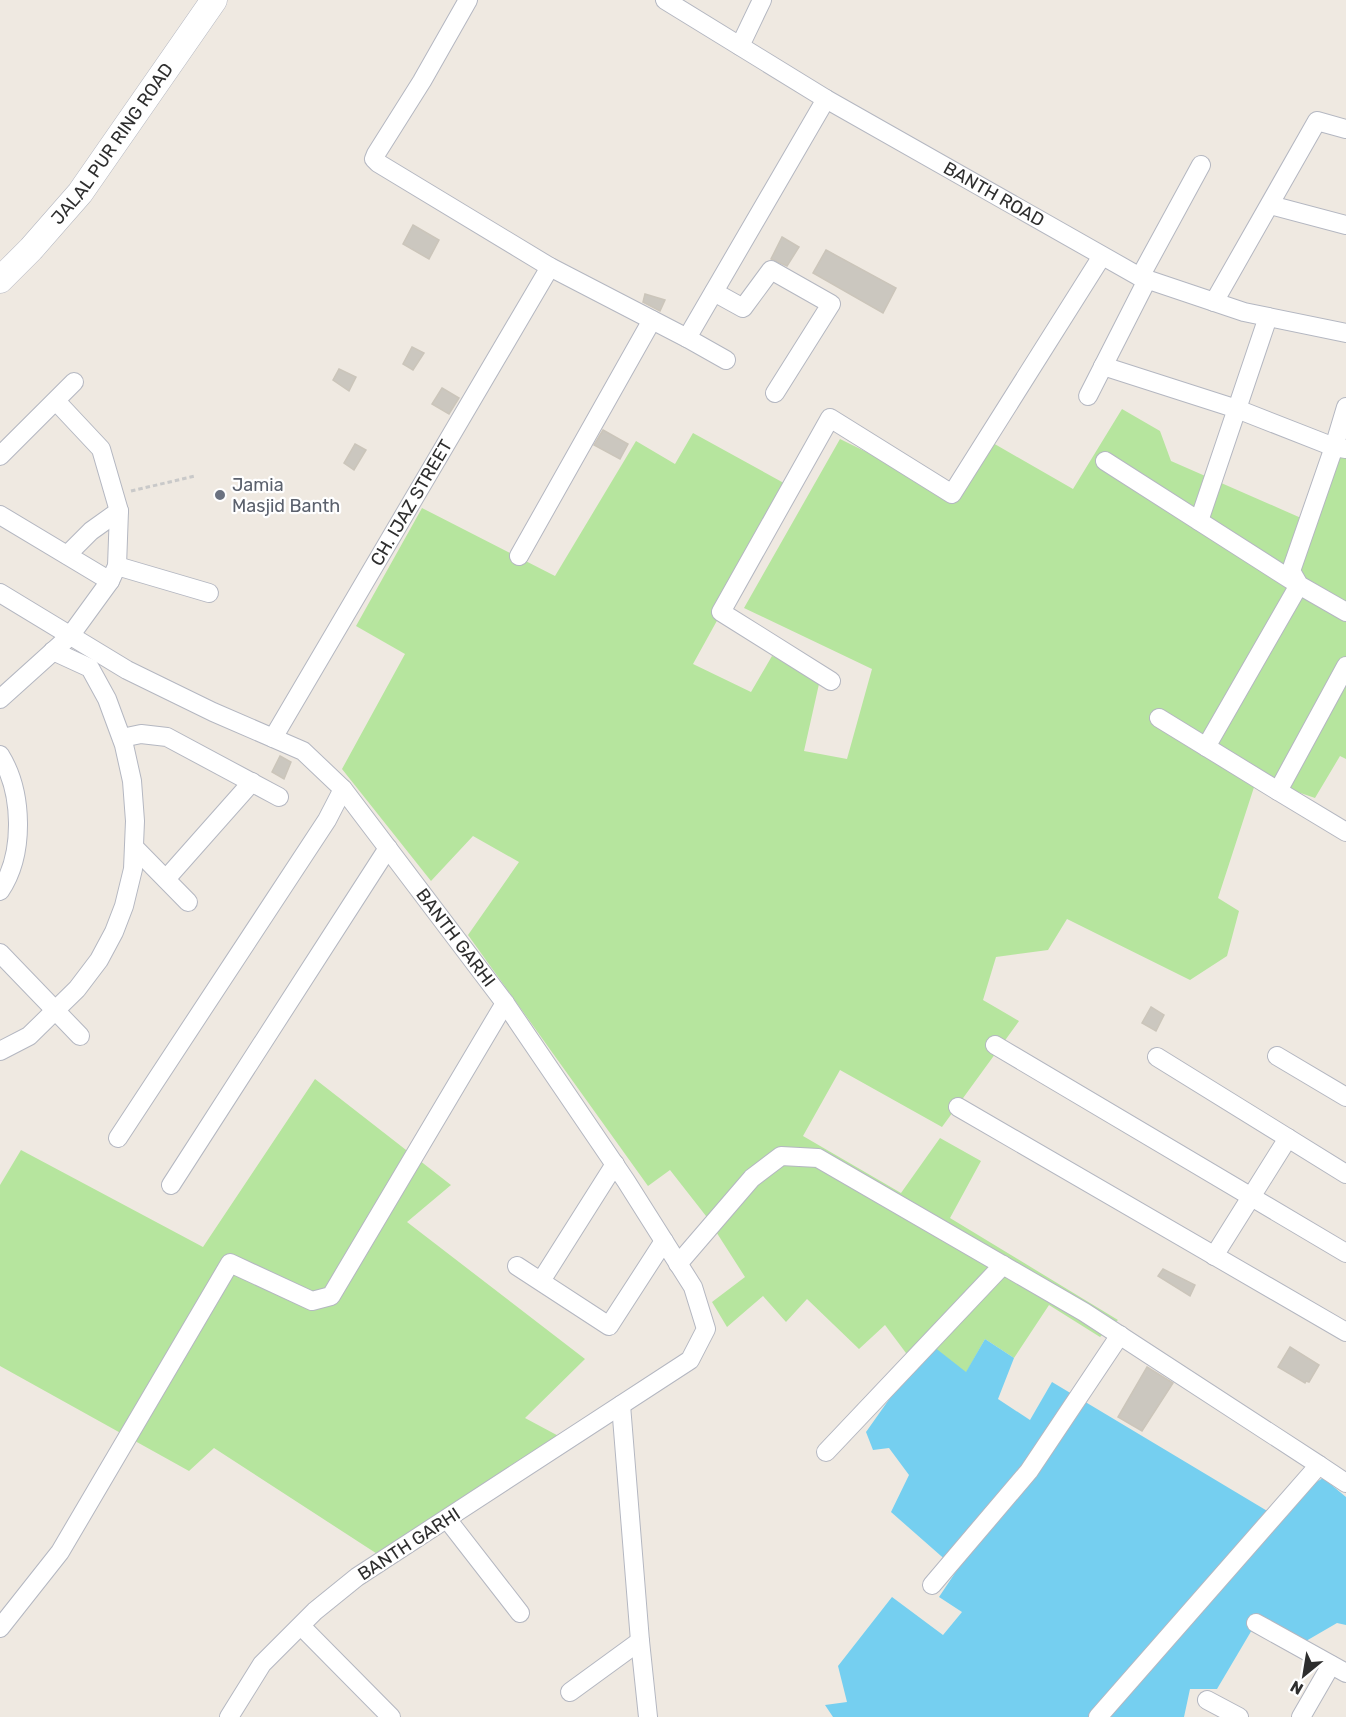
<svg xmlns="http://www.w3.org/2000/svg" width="1346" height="1717" viewBox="0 0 1346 1717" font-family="Rubik,sans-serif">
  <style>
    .green { fill: #b6e59e }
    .water { fill: #75cff0 }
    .building { fill: #cbc7bf; stroke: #cbc5ba; stroke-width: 1.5 }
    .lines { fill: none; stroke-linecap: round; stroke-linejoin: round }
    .minor-casing { stroke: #b4b7c1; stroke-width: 20 }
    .secondary-casing { stroke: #b4b7c1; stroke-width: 27 }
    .path { stroke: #c9c9c9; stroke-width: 3; stroke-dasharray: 4.5 3; stroke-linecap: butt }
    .minor { stroke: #fff; stroke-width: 18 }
    .secondary { stroke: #fff; stroke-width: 26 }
    .worship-dot { fill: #6b7280; stroke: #fff; stroke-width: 2 }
    .labels { text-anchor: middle; stroke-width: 4.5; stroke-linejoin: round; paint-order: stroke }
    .street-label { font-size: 18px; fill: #2e2e2e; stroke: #fff }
    .worship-label { font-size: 18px; fill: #5b616d; stroke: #fff; text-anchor: start }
  </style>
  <rect width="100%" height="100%" fill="#efe9e1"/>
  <g class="green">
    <path d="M1122,409L1160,431L1171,461L1308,521L1334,447L1346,448V759L1340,756L1315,798L1257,778L1218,898L1239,911L1227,956L1190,980L1067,919L1048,950L996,957L983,1000L1019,1021L942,1127L840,1070L803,1136L901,1193L940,1138L981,1161L950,1218L1118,1320L1100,1337L1049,1305L1014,1358L985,1339L966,1373L912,1361L885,1325L859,1349L807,1299L786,1322L763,1296L727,1327L712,1302L745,1277L706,1216L670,1170L648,1186L468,935L519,862L473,836L431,881L342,769L405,654L356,626L422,508L555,576L636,441L675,464L693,433L791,487L693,664L751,692L772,656L821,675L804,751L847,759L872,669L744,608L840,439L952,494L986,439L1073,489Z"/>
    <path d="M315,1079L451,1185L407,1222L585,1359L525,1418L566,1440L385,1559L214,1448L189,1471L0,1366V1185L21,1150L203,1247Z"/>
  </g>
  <path class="water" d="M985,1339L1014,1358L998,1399L1030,1420L1052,1382L1269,1512L1323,1478L1346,1497V1625L1337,1623L1306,1641L1256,1623L1217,1689H1190L1184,1717H833L825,1705L847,1702L838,1666L892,1597L943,1635L962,1612L939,1597L957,1570L891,1512L909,1475L889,1448L873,1450L866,1432L929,1343L966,1372Z"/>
  <g class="building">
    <path d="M413,225L439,240L429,259L403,244Z"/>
    <path d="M782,237L799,247L787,266L771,259Z"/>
    <path d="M826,250L896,288L883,313L813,273Z"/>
    <path d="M645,294L665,300L660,311L643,302Z"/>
    <path d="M412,347L424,353L413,370L403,364Z"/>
    <path d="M339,369L356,377L349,391L333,380Z"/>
    <path d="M442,388L459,398L449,414L432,404Z"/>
    <path d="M603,430L628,444L620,459L594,445Z"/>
    <path d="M355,444L366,450L354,470L344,463Z"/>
    <path d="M280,756L291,762L284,779L272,772Z"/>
    <path d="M1151,1007L1164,1015L1156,1031L1142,1023Z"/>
    <path d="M1163,1269L1195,1285L1190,1296L1158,1276Z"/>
    <path d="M1290,1347L1319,1365L1309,1382L1306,1381L1305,1383L1278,1367Z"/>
    <path d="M1147,1367L1173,1383L1142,1431L1118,1417Z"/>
  </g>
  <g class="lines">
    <defs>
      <g id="minor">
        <path d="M468,0L422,81L376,154L374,159L378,163L550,267L687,338L726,360"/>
        <path id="s1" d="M665,0L826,99L1140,277L1244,312L1346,333"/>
        <path d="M740,46L762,0"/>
        <path d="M1270,205L1346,225"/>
        <path d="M1140,277L1201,165"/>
        <path d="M714,292L743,308L771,270L831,304L775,393"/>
        <path d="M1214,302L1317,121L1346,129"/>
        <path d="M687,338L826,99"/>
        <path d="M1103,366L1237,409L1334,447L1346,449"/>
        <path d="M1088,396L1147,280"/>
        <path d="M1346,407L1334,447L1291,571L1299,585L1346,612"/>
        <path d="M0,456L74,382"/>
        <path d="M1105,461L1299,585L1206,747"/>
        <path d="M0,515L110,581"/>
        <path d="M1199,521L1268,317"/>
        <path d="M67,555L91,531L119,511"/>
        <path d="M519,556L652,320"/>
        <path d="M117,566L209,593"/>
        <path id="s2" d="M0,593L127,670L213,712L303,751L343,789L505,1003L626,1181L693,1287L706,1329L690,1360L357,1577L315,1611L262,1664L229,1717"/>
        <path d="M1346,666L1278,791L1346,832"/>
        <path d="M831,681L721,612L830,418L952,494L1102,256"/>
        <path d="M0,699L70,636L110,581L117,566L119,511L101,449L56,401"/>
        <path d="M1159,718L1278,791"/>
        <path d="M122,738L141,734L167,737L279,797"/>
        <path id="s3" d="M273,738L550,267"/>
        <path d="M0,755C23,792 25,854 0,891"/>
        <path d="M134,847L188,902"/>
        <path d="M166,879L252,782"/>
        <path d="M0,953L80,1036"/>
        <path d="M995,1045L1346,1253"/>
        <path d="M0,1051L29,1036L77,989L99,960L114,932L124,906L133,869L135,821L132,781L124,745L107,699L90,668L53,651"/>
        <path d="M1277,1056L1346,1097"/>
        <path d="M1157,1057L1346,1174"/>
        <path d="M958,1107L1346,1332"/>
        <path d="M118,1138L327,820L343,789"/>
        <path d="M171,1185L388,848"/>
        <path d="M1214,1256L1288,1138"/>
        <path d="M678,1264L752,1178L781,1156L818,1158L1084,1312L1319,1465L1098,1717"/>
        <path d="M517,1266L609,1326L664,1241"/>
        <path d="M541,1281L615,1164"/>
        <path d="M621,1405L640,1641L648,1717"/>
        <path d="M826,1452L1003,1265"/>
        <path d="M1319,1465L1346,1483"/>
        <path d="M447,1519L520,1613"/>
        <path d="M932,1585L1029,1471L1120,1335"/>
        <path d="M1256,1623L1346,1673"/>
        <path d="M301,1626L391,1717"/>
        <path d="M0,1628L60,1552L230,1263L312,1301L331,1296L505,1003"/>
        <path d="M570,1692L640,1641"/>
        <path d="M1207,1700L1239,1717"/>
        <path d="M1301,1717L1331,1665"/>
      </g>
      <g id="secondary">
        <path id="s4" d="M0,280L31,249L80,193L214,0"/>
      </g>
    </defs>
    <use href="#minor" class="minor-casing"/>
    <use href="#secondary" class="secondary-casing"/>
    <path class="path" d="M131,491L195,476"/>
    <use href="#minor" class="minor"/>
    <use href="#secondary" class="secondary"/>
  </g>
  <circle class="worship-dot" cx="220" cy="495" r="6"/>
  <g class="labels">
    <g class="street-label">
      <text dy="6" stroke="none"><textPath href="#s4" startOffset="177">JALAL PUR RING ROAD</textPath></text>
      <text dy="6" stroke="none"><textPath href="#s1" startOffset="382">BANTH ROAD</textPath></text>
      <text dy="6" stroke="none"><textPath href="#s3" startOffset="273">CH. IJAZ STREET</textPath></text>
      <text dy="6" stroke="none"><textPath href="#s2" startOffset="584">BANTH GARHI</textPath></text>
      <text transform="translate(409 1544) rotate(-33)" y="6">BANTH GARHI</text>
    </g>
    <g class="worship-label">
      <text x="232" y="491">Jamia<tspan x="232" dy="21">Masjid Banth</tspan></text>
    </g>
  </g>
  <g transform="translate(1304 1675) rotate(210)" stroke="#ffffff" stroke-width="4.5" paint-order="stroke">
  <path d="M0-4.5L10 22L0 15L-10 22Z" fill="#2e2e2e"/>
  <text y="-9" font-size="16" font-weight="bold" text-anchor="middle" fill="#2e2e2e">N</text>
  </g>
</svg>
